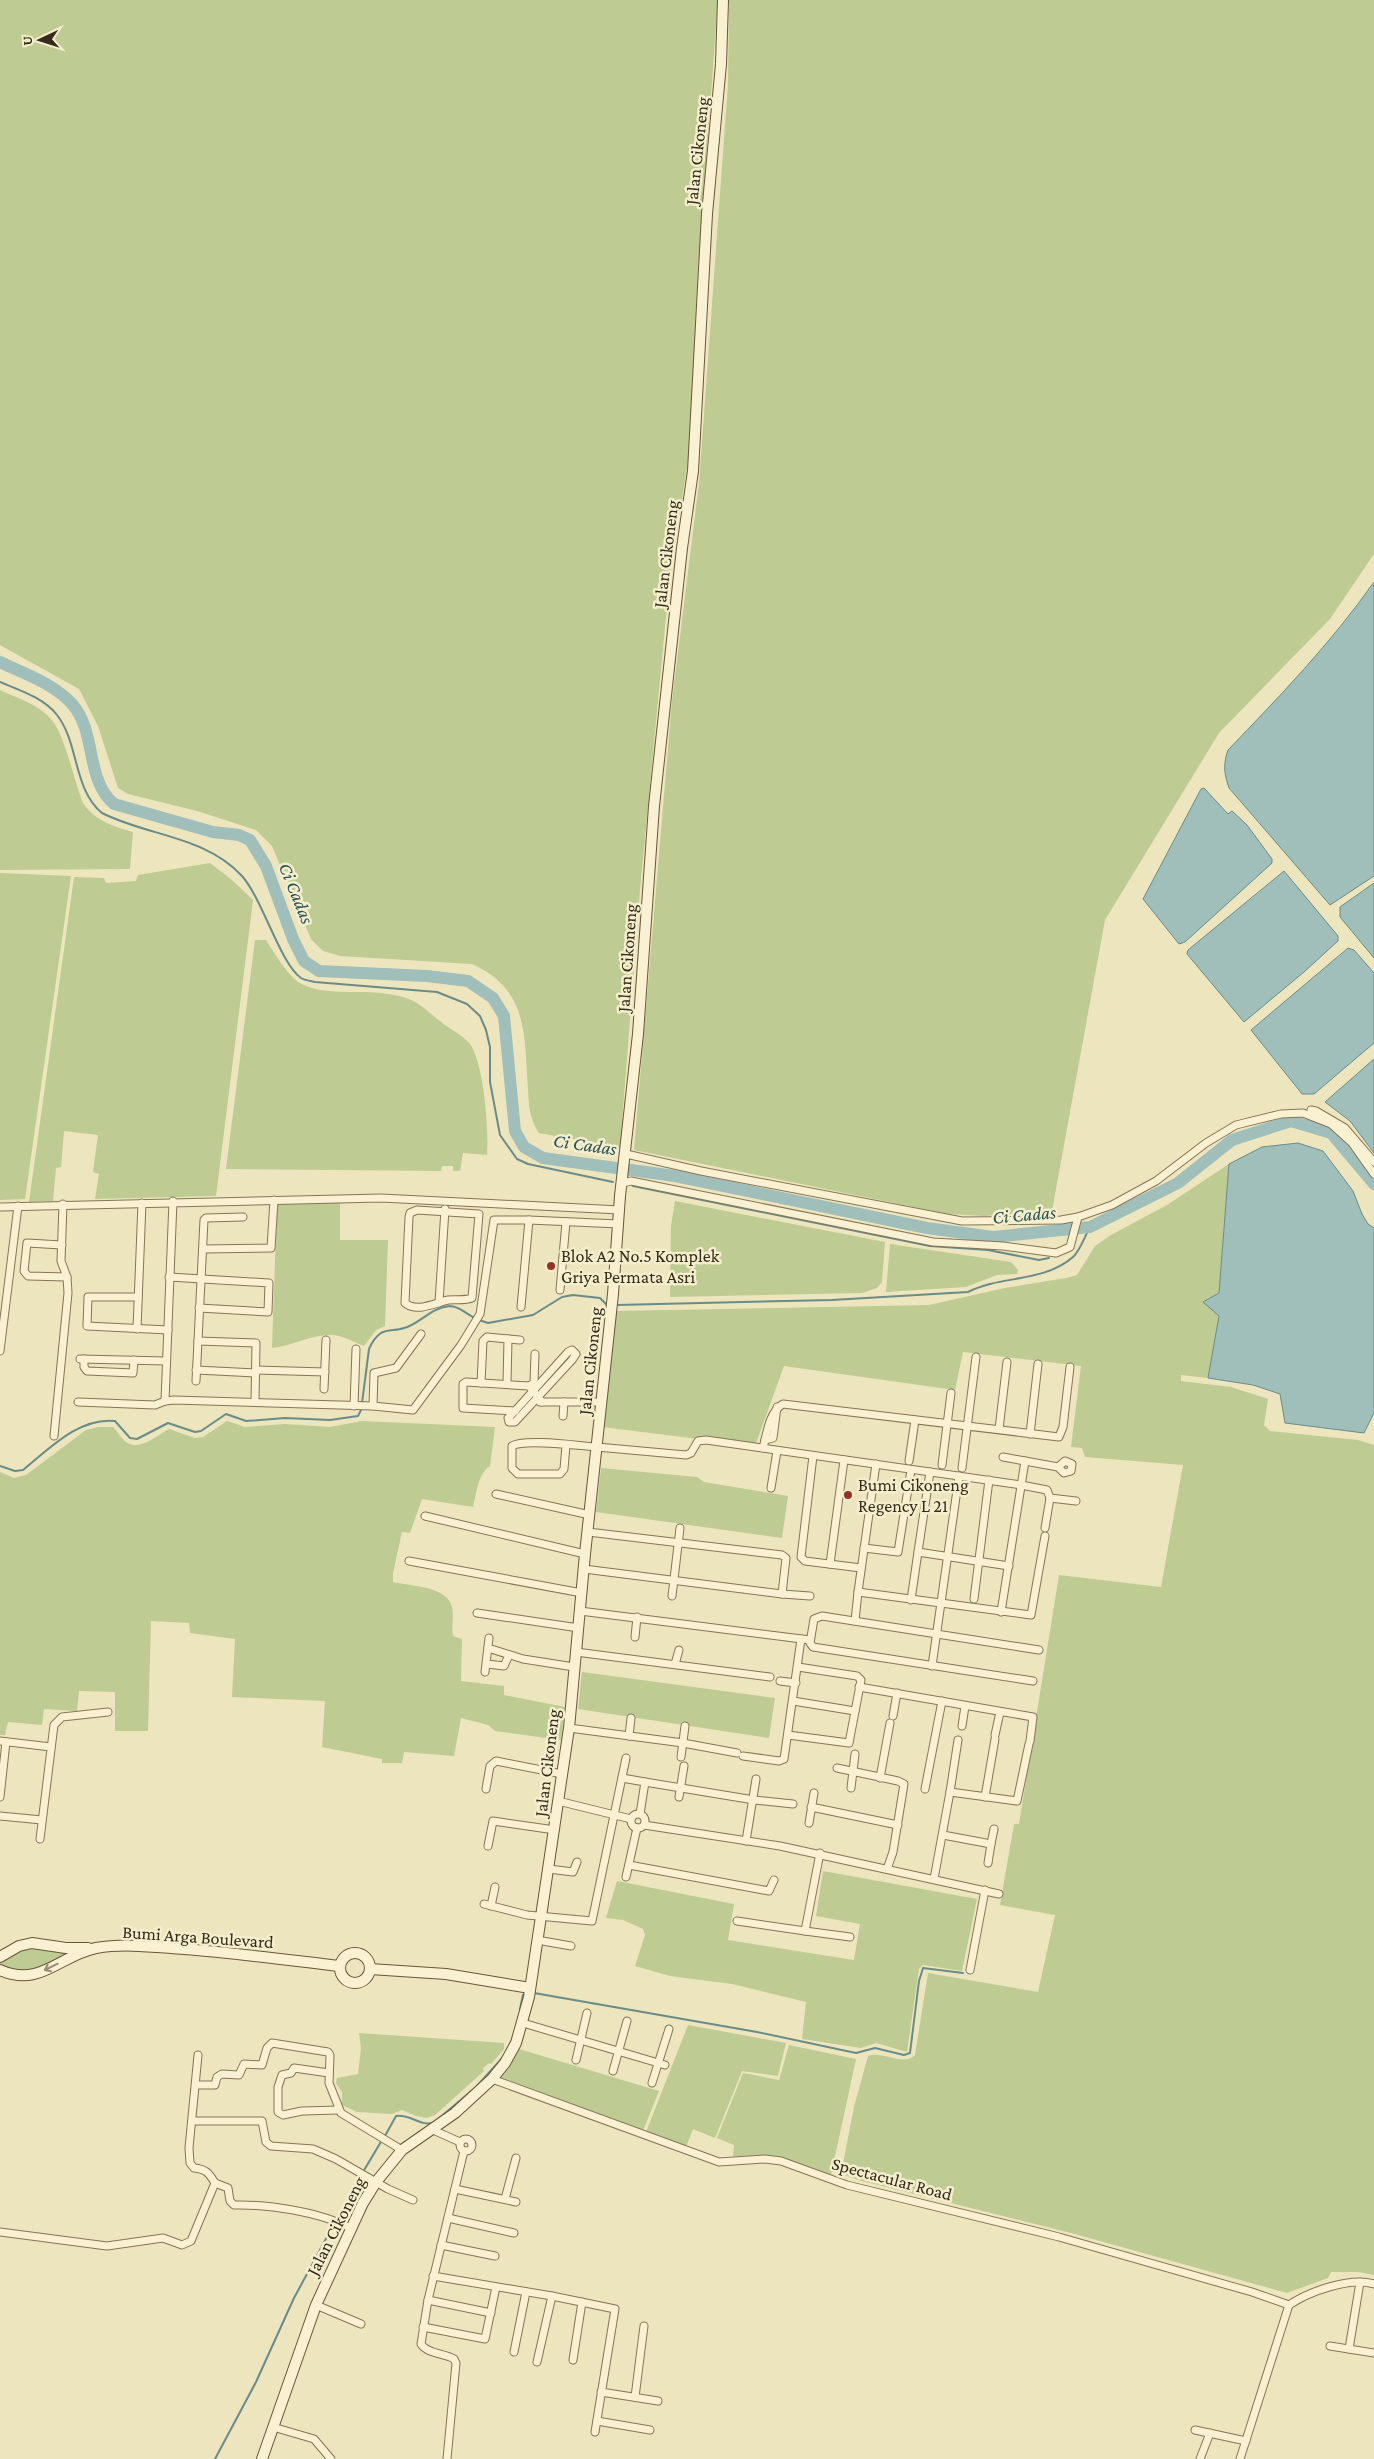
<svg xmlns="http://www.w3.org/2000/svg" width="1374" height="2459" viewBox="0 0 1374 2459" font-family="'Crimson Pro',serif">
  <style>
    .green { fill: #becb92 }
    .water { fill: #a1bfba; stroke: #698c88 }
    .lines { fill: none; stroke-linecap: round; stroke-linejoin: round }
    .stream { stroke: #698c88; stroke-width: 2 }
    .river { stroke: #a1bfba; stroke-width: 12 }
    .street-casing { stroke: #857557; stroke-width: 9 }
    .secondary-casing { stroke: #67563a; stroke-width: 12 }
    .street { stroke: #f9f1d1; stroke-width: 7 }
    .secondary { stroke: #f9f1d1; stroke-width: 10 }
    .oneway { stroke: #978e76 }
    .poi-dot { fill: #943327; stroke: #f5eecd; stroke-width: 2 }
    .labels { text-anchor: middle; stroke-width: 5; stroke-linejoin: round; paint-order: stroke }
    .street-label { font-size: 18px; fill: #352b1b; stroke: #f5eecd }
    .poi-label { font-size: 18px; fill: #352b1b; stroke: #f5eecd; text-anchor: start }
    .water-label { font-size: 19px; font-style: italic; fill: #2b5255; stroke: #f5eecd }
  </style>
  <rect width="100%" height="100%" fill="#ede5be"/>
  <g class="green">
    <path d="M0,0H718L698,270L689,456L671,564L640,890L620,1148L539,1133C529,1117 529,1107 528,1089C524,1034 529,990 472,964L340,956L323,951L311,939L272,846L256,830L197,811L128,794L118,788L98,726L79,689L0,645Z"/>
    <path d="M729,0H1374V554L1330,619L1219,733L1105,920L1052,1211L984,1216L948,1214L634,1150L672,701L699,483L728,84Z"/>
    <path d="M0,690C17,698 38,704 51,719C65,735 74,781 83,803C95,821 113,826 133,832L130,869L0,870Z"/>
    <path d="M210,863L232,880L253,900L216,1196L95,1199L99,1174L93,1172L98,1135L64,1131L61,1167L56,1168L53,1201L29,1202L74,877L104,878L106,883L136,881L138,875Z"/>
    <path d="M0,873L71,876L25,1199L0,1200Z"/>
    <path d="M255,940H266C273,951 287,974 298,982C321,996 355,990 380,993C414,997 415,1001 440,1021C449,1029 462,1034 470,1044C484,1064 489,1130 487,1155L463,1153L460,1171H453V1166H442L441,1171L226,1169Z"/>
    <path d="M1229,1164L1219,1316L1208,1378L1181,1375V1381L1231,1387L1268,1399L1264,1425L1270,1431L1358,1440L1374,1445V2275L1359,2272H1331L1328,2278L1287,2293L1071,2233L862,2181L841,2174L854,2107L868,2056C882,2050 904,2067 915,2055L928,1973L1038,1992L1055,1915L1000,1905L1014,1824H1019L1059,1575L1161,1587L1183,1465L1085,1457L1082,1448L1071,1447L1081,1366L963,1352L955,1390L784,1366L755,1446L602,1427L614,1311L929,1305L1005,1288L1066,1278L1077,1275L1095,1246L1111,1235L1167,1205Z"/>
    <path d="M675,1201L885,1242L882,1282L877,1288L862,1293L670,1297L671,1226Z"/>
    <path d="M340,1202V1240H388L385,1326L376,1330L364,1346C354,1342 340,1334 330,1335C310,1335 292,1346 272,1348L277,1204Z"/>
    <path d="M890,1244L1011,1262L1018,1270L1017,1274L997,1275L966,1287L886,1292Z"/>
    <path d="M227,1421L245,1427L285,1424L330,1427L362,1421L495,1427L490,1466C477,1475 477,1493 473,1507L422,1499L410,1533L402,1532L393,1573V1582C409,1586 444,1586 451,1604C455,1614 451,1625 453,1636L462,1639L461,1681L504,1686V1695L565,1707L561,1740L495,1731L488,1725L461,1718L454,1756L404,1752L402,1763H382V1759L322,1747L325,1701L232,1697L235,1639L190,1633L189,1623L151,1621L148,1731H115V1692L79,1691L77,1711L44,1709L42,1725L8,1722L5,1735H0V1472L14,1478L26,1475L86,1430L98,1427H113C118,1431 120,1438 126,1442C140,1452 157,1435 169,1429L195,1438L203,1437Z"/>
    <path d="M601,1468L697,1477L704,1482L788,1496L782,1538L596,1512Z"/>
    <path d="M582,1672L775,1698L769,1738L578,1709Z"/>
    <path d="M823,1871L977,1899L962,1971L923,1965L919,1969L907,2052L876,2043L861,2048L802,2039L806,2002L732,1984L670,1976L635,1966L645,1935L643,1929L623,1920L606,1918L617,1881L734,1904L728,1940L854,1960L860,1924L816,1916Z"/>
    <path d="M25,1946L74,1950L44,1967L23,1972L0,1967V1960Z"/>
    <path d="M688,2025L786,2043L778,2076L742,2071L715,2138L693,2129L686,2147L646,2132Z"/>
    <path d="M359,2033L504,2043V2049L491,2064L489,2063L483,2068L484,2071L435,2115L427,2118L416,2116L402,2110L392,2114L357,2112L342,2105V2092L336,2083L337,2078L358,2074L361,2048Z"/>
    <path d="M789,2045L856,2059L831,2175L783,2158L733,2156L734,2145L717,2138L743,2073L779,2080Z"/>
    <path d="M519,2049L659,2091L643,2131L500,2077Z"/>
  </g>
  <g class="water">
    <path d="M1374,582V876L1330,905L1229,788C1224,774 1223,764 1228,750C1280,696 1331,643 1374,582Z"/>
    <path d="M1204,788L1228,814L1232,811L1247,825L1272,859V863L1185,942L1179,944L1143,899L1201,789Z"/>
    <path d="M1284,871L1338,936V941L1304,972L1244,1022L1187,954L1188,950Z"/>
    <path d="M1374,883V958L1340,917V907Z"/>
    <path d="M1348,948L1354,950L1374,973V1043L1314,1094H1302L1251,1030Z"/>
    <path d="M1374,1059V1153L1350,1121L1325,1102Z"/>
    <path d="M1298,1143L1323,1151L1353,1191L1362,1214L1368,1224L1374,1228V1413L1364,1433L1285,1423L1280,1394L1253,1385L1208,1378L1219,1316L1203,1302L1219,1293L1229,1164L1262,1147Z"/>
  </g>
  <g class="lines">
    <g class="stream">
      <path d="M0,682C19,690 44,698 57,715C79,743 73,789 102,813C147,836 206,836 242,876C263,900 280,963 301,978C304,980 311,981 315,982L437,992L467,1004L480,1016L486,1030L490,1047V1082L500,1135L517,1159L528,1164L613,1182"/>
      <path d="M633,1186L930,1246L988,1250L1039,1260L1049,1258"/>
      <path d="M616,1305L832,1300L968,1292C1001,1275 1043,1283 1073,1257C1080,1251 1085,1236 1090,1227"/>
      <path d="M479,1320L488,1323L533,1315L562,1297L573,1295L600,1298L608,1306"/>
      <path d="M362,1403L369,1349C372,1342 375,1337 381,1333C388,1329 396,1331 404,1328C420,1324 431,1307 450,1306C459,1306 466,1314 475,1318"/>
      <path d="M0,1466L15,1471L23,1470C49,1449 79,1417 115,1421L130,1438L137,1439L168,1423L195,1432L201,1431L226,1414L246,1421L285,1418L330,1420L358,1416L362,1408"/>
      <path d="M534,1993L757,2032L856,2053L875,2048L904,2055L910,2053L919,1981L923,1968L963,1973"/>
      <path d="M520,2009L523,1995L526,1993"/>
      <path d="M437,2120L476,2087L504,2056"/>
      <path d="M385,2136L396,2116C411,2114 419,2126 433,2123"/>
      <path d="M363,2172L382,2140"/>
      <path d="M336,2220L361,2177"/>
      <path d="M215,2459L256,2382L294,2298L334,2224"/>
    </g>
    <path class="river" d="M0,662C25,674 55,684 73,705C97,734 85,779 114,804L213,832L239,835L250,840L266,866L293,939L304,961L319,971L427,976L468,981L493,998L504,1016L515,1131L524,1147L543,1158L675,1176L927,1228L993,1237L1090,1227L1178,1183L1232,1140L1291,1121L1331,1133L1374,1184"/>
    <defs>
      <g id="street">
        <path d="M1311,1110L1316,1111L1345,1128L1374,1162"/>
        <path d="M626,1154L701,1171L962,1221L1061,1220L1078,1217"/>
        <path d="M623,1183L631,1181L933,1242L1003,1246L1056,1253L1070,1247L1078,1217L1112,1205L1156,1181L1206,1143L1236,1125L1281,1114L1303,1113L1331,1124L1352,1143L1374,1174"/>
        <path d="M0,1207L381,1198L620,1210"/>
        <path d="M417,1210L479,1214L472,1298C464,1301 456,1299 448,1300C435,1303 417,1313 405,1303L409,1217L410,1213Z"/>
        <path d="M62,1245L27,1243L24,1271L28,1276L67,1277"/>
        <path d="M203,1249L271,1248L274,1200"/>
        <path d="M169,1277L269,1283L268,1312L199,1308"/>
        <path d="M560,1290L566,1222"/>
        <path d="M138,1297H88L87,1326L168,1330"/>
        <path d="M439,1303L445,1209"/>
        <path d="M521,1307L529,1220"/>
        <path d="M137,1329L142,1203"/>
        <path d="M508,1339L520,1340"/>
        <path d="M198,1341L256,1343L255,1402"/>
        <path d="M572,1350L576,1354L572,1360L515,1422H509L508,1418L515,1411L568,1352Z"/>
        <path d="M0,1351L18,1206"/>
        <path d="M80,1359L166,1361"/>
        <path d="M84,1359V1367L87,1371L133,1373L134,1360"/>
        <path d="M196,1370L256,1373"/>
        <path d="M256,1370L325,1372"/>
        <path d="M196,1381L204,1220L206,1218L243,1217"/>
        <path d="M481,1383L483,1341L487,1337L508,1339L507,1383"/>
        <path d="M529,1386L534,1383L535,1354"/>
        <path d="M324,1389L326,1340"/>
        <path d="M165,1401L173,1201"/>
        <path d="M78,1402L155,1405L165,1401L174,1400L373,1406L413,1410L461,1345L480,1314L494,1220H529L619,1224"/>
        <path d="M540,1402H602"/>
        <path d="M354,1406L356,1349"/>
        <path d="M373,1406L374,1373L396,1368L421,1334"/>
        <path d="M515,1411L463,1408V1384L466,1382L529,1386L542,1402"/>
        <path d="M563,1416L564,1402"/>
        <path d="M999,1429L1007,1362"/>
        <path d="M1030,1434L1038,1364"/>
        <path d="M54,1436L68,1293L67,1277L61,1261L63,1204"/>
        <path d="M765,1440L773,1438L777,1407"/>
        <path d="M566,1445L564,1469L560,1474H518L512,1468V1446C524,1438 580,1446 597,1447L686,1455L691,1453L698,1441L706,1440L1021,1485L1047,1490L1050,1498"/>
        <path d="M763,1448C767,1433 769,1412 783,1404L1059,1437L1063,1427L1070,1367"/>
        <path d="M813,1456L801,1557L805,1561L861,1568"/>
        <path d="M1003,1457L1058,1467L1064,1473L1071,1471L1072,1464L1065,1461L1058,1467"/>
        <path d="M909,1461L915,1420"/>
        <path d="M942,1465L951,1393"/>
        <path d="M962,1468L976,1357"/>
        <path d="M930,1472L918,1552L1009,1566"/>
        <path d="M771,1488L777,1451"/>
        <path d="M496,1494L590,1515"/>
        <path d="M425,1516L585,1554"/>
        <path d="M1045,1528L1050,1498L1076,1501"/>
        <path d="M588,1532L782,1555L786,1558L782,1594"/>
        <path d="M864,1548L898,1552L911,1470"/>
        <path d="M409,1561L582,1593"/>
        <path d="M830,1564L844,1460"/>
        <path d="M584,1569L782,1594L810,1596"/>
        <path d="M858,1592L876,1464"/>
        <path d="M672,1596L680,1528"/>
        <path d="M974,1599L989,1480"/>
        <path d="M911,1600L918,1552"/>
        <path d="M580,1611L810,1640"/>
        <path d="M1001,1612L1025,1461"/>
        <path d="M477,1613L579,1628"/>
        <path d="M855,1621L858,1592L1031,1615L1045,1536"/>
        <path d="M635,1637L637,1617"/>
        <path d="M488,1648L523,1659L574,1667"/>
        <path d="M576,1652L770,1677"/>
        <path d="M487,1664L504,1666L509,1655"/>
        <path d="M675,1664L679,1650"/>
        <path d="M932,1666L959,1476"/>
        <path d="M485,1672L489,1638"/>
        <path d="M780,1681L796,1683"/>
        <path d="M1033,1681L813,1647L810,1643L814,1619L822,1616L1039,1650"/>
        <path d="M859,1687L1033,1717L1030,1741"/>
        <path d="M793,1701L855,1711"/>
        <path d="M893,1716L897,1693"/>
        <path d="M962,1726L965,1706"/>
        <path d="M569,1728L683,1743L737,1753"/>
        <path d="M788,1735L849,1743L861,1680L857,1676L798,1667"/>
        <path d="M995,1735L1000,1712"/>
        <path d="M629,1736L631,1718"/>
        <path d="M0,1741L51,1747"/>
        <path d="M743,1756L779,1761L784,1759L801,1639"/>
        <path d="M681,1757L685,1726"/>
        <path d="M837,1768L898,1781L904,1784L893,1852L887,1869"/>
        <path d="M622,1778L645,1782"/>
        <path d="M880,1778L890,1723"/>
        <path d="M851,1788L855,1754"/>
        <path d="M486,1789L490,1766L496,1761L562,1774"/>
        <path d="M925,1789L942,1701"/>
        <path d="M950,1792L958,1740"/>
        <path d="M0,1797L6,1742"/>
        <path d="M679,1797L684,1766"/>
        <path d="M985,1797L995,1739"/>
        <path d="M558,1801L631,1819"/>
        <path d="M811,1807L898,1825"/>
        <circle cx="638" cy="1821" r="7"/>
        <path d="M640,1814L645,1782L754,1800L793,1804"/>
        <path d="M0,1816L42,1820"/>
        <path d="M809,1823L814,1793"/>
        <path d="M644,1825L780,1846L999,1894"/>
        <path d="M943,1835L991,1844L988,1863"/>
        <path d="M40,1839L54,1725L62,1717L108,1712"/>
        <path d="M746,1841L756,1779"/>
        <path d="M991,1844L994,1829"/>
        <path d="M488,1846L493,1821L555,1830"/>
        <path d="M629,1865L769,1891L774,1880"/>
        <path d="M549,1869L573,1872L577,1862"/>
        <path d="M626,1877L637,1828"/>
        <path d="M934,1879L950,1792L1017,1801L1029,1744"/>
        <path d="M484,1904L527,1915L592,1921L626,1758"/>
        <path d="M491,1906L495,1887"/>
        <path d="M737,1921L805,1931L820,1853"/>
        <path d="M805,1931L850,1937"/>
        <path d="M537,1940L571,1946"/>
        <path d="M970,1970L985,1890"/>
        <path d="M523,2023L665,2065"/>
        <path d="M576,2060L587,2013"/>
        <path d="M613,2071L627,2021"/>
        <path d="M329,2073L294,2068L291,2073L282,2075L278,2087V2112L283,2115L302,2111L339,2110"/>
        <path d="M492,2079L719,2162L765,2159L781,2161L847,2185L1059,2237L1252,2292L1289,2305"/>
        <path d="M652,2083L669,2029"/>
        <path d="M196,2085H215L217,2077L222,2074L239,2075L244,2064L262,2065L267,2048L272,2043L328,2052L330,2055L329,2083L341,2113L402,2150"/>
        <path d="M193,2121H262L266,2142L271,2146L313,2149L336,2159L388,2189L413,2200"/>
        <path d="M433,2130L460,2142"/>
        <circle cx="466" cy="2145" r="6"/>
        <path d="M215,2183L228,2188L230,2201L234,2205C268,2204 320,2212 350,2228"/>
        <path d="M455,2189L516,2202"/>
        <path d="M505,2199L516,2158"/>
        <path d="M448,2218L514,2233"/>
        <path d="M0,2232L107,2246L163,2238L182,2245L191,2241L215,2183C209,2173 206,2169 194,2168L190,2163L189,2148L198,2055"/>
        <path d="M441,2245L495,2256"/>
        <path d="M433,2276L552,2296L615,2309L595,2432"/>
        <path d="M428,2300L491,2313"/>
        <path d="M316,2305L361,2324"/>
        <path d="M423,2327L485,2339L496,2287"/>
        <path d="M1330,2346L1374,2353"/>
        <path d="M1349,2349L1360,2282"/>
        <path d="M514,2352L526,2292"/>
        <path d="M573,2360L582,2302"/>
        <path d="M537,2362L552,2296"/>
        <path d="M601,2392L658,2401"/>
        <path d="M635,2397L644,2326"/>
        <path d="M597,2421L650,2430"/>
        <path d="M273,2427L314,2439L331,2459"/>
        <path d="M1195,2430L1246,2441"/>
        <path d="M447,2459L456,2363L454,2359C445,2353 427,2354 421,2344L428,2300L464,2151"/>
        <path d="M1200,2459L1210,2433"/>
        <path d="M1240,2459L1289,2305C1310,2291 1350,2277 1374,2284"/>
      </g>
      <g id="secondary">
        <circle cx="355" cy="1968" r="15"/>
        <path d="M0,1957L19,1946L32,1943L66,1948H88"/>
        <path d="M370,1969L446,1974L530,1988"/>
        <path d="M0,1970C40,1988 60,1955 96,1948C125,1943 155,1947 184,1949C236,1953 288,1960 339,1966"/>
        <path d="M262,2459L316,2305L363,2203L376,2182L402,2150L455,2113L492,2079L505,2063L516,2043L529,1997L569,1728L585,1554L613,1294L620,1196L638,1034L654,806L682,548L693,471L707,214L721,64L723,0"/>
      </g>
    </defs>
    <use href="#street" class="street-casing"/>
    <use href="#secondary" class="secondary-casing"/>
    <use href="#street" class="street"/>
    <use href="#secondary" class="secondary"/>
  </g>
  <defs><path id="oneway-shaft" d="M-6 0H5M1.5-3L5.5 0L1.5 3" fill="none" stroke-width="1.6" stroke-linecap="round" stroke-linejoin="round" transform="scale(1.25)"/></defs>
  <use class="oneway" href="#oneway-shaft" transform="translate(51 1967) rotate(154)"/>
  <g class="poi-dot">
    <circle cx="551" cy="1266" r="5"/>
    <circle cx="848" cy="1495" r="5"/>
  </g>
  <g class="labels">
    <g class="street-label">
      <text transform="translate(697 151) rotate(-84)" y="6">Jalan Cikoneng</text>
      <text transform="translate(666 554) rotate(-83)" y="6">Jalan Cikoneng</text>
      <text transform="translate(627 958) rotate(-86)" y="6">Jalan Cikoneng</text>
      <text transform="translate(590 1361) rotate(-84)" y="6">Jalan Cikoneng</text>
      <text transform="translate(547 1763) rotate(-83)" y="6">Jalan Cikoneng</text>
      <text transform="translate(198 1937) rotate(4)" y="6">Bumi Arga Boulevard</text>
      <text transform="translate(892 2179) rotate(15)" y="6">Spectacular Road</text>
      <text transform="translate(336 2226) rotate(-63)" y="6">Jalan Cikoneng</text>
    </g>
    <g class="poi-label">
      <text x="561" y="1262">Blok A2 No.5 Komplek<tspan x="561" dy="21">Griya Permata Asri</tspan></text>
      <text x="858" y="1491">Bumi Cikoneng<tspan x="858" dy="21">Regency L 21</tspan></text>
    </g>
    <g class="water-label">
      <text transform="translate(297 893) rotate(68)" y="7">Ci Cadas</text>
      <text transform="translate(585 1144) rotate(8)" y="7">Ci Cadas</text>
      <text transform="translate(1024 1214) rotate(-5)" y="7">Ci Cadas</text>
    </g>
  </g>
  <g transform="translate(40 40) rotate(266)" stroke="#f5eecd" stroke-width="4" paint-order="stroke">
  <path d="M0-4L9 19L0 12L-9 19Z" fill="#352b1b"/>
  <text y="-8" font-size="14" font-weight="bold" text-anchor="middle" fill="#352b1b">U</text>
  </g>
</svg>
